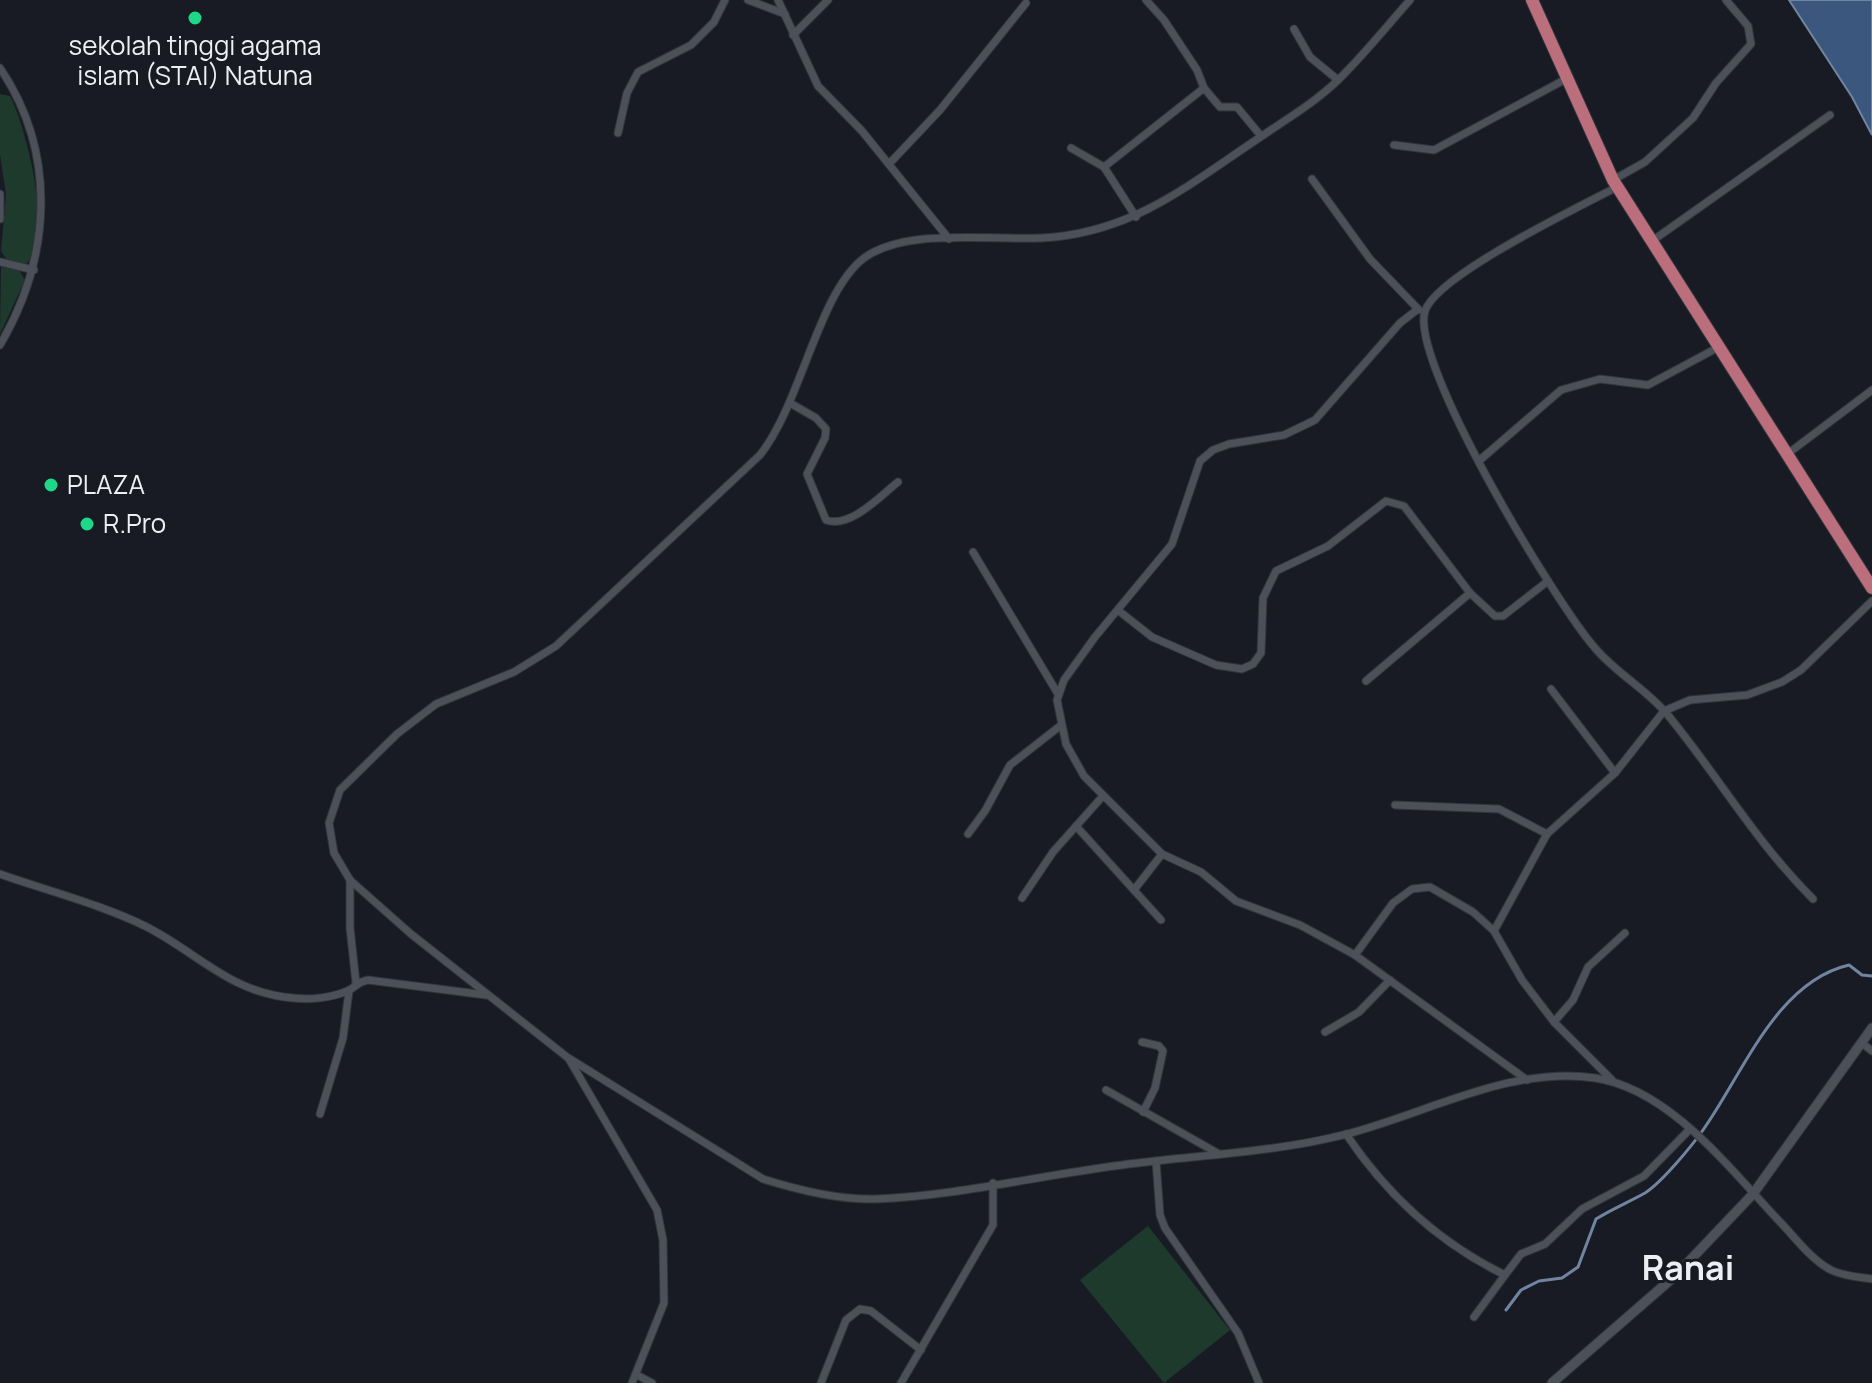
<svg xmlns="http://www.w3.org/2000/svg" width="1872" height="1383" viewBox="0 0 1872 1383" font-family="Manrope,sans-serif">
  <style>
    .green { fill: #1d3a2d }
    .water { fill: #3c577d; stroke: #7185a1; stroke-width: 2 }
    .lines { fill: none; stroke-linecap: round; stroke-linejoin: round }
    .stream { stroke: #7185a1; stroke-width: 3 }
    .minor-casing { stroke: #33353b; stroke-width: 9 }
    .tertiary-casing { stroke: #33353b; stroke-width: 11 }
    .trunk-casing { stroke: #33353b; stroke-width: 14 }
    .minor { stroke: #4c5059; stroke-width: 7 }
    .tertiary { stroke: #4c5059; stroke-width: 9 }
    .trunk { stroke: #bb6f7c; stroke-width: 12 }
    .poi-dot { fill: #1fd887; stroke: #181b23; stroke-width: 3 }
    .labels { text-anchor: middle; stroke-width: 6; stroke-linejoin: round; paint-order: stroke }
    .poi-label { font-size: 26px; fill: #edeff5; stroke: #181b23; text-anchor: start }
    .district-label { font-size: 34px; font-weight: bold; fill: #edeff5; stroke: #181b23 }
  </style>
  <rect width="100%" height="100%" fill="#181b23"/>
  <g class="green">
    <path d="M0,94L10,96C26,127 55,238 26,264L7,260L1,251L6,194L0,155Z"/>
    <path d="M1,267L19,270L25,280L0,334Z"/>
    <path d="M1148,1226L1230,1330L1164,1383L1080,1280Z"/>
  </g>
  <path class="water" d="M1789,0H1872V135L1852,97Z"/>
  <g class="lines">
    <path class="stream" d="M1506,1310L1521,1290L1539,1281L1562,1278L1578,1267L1596,1219C1612,1209 1629,1202 1645,1193C1662,1182 1691,1147 1703,1130C1743,1074 1776,982 1849,965L1862,975L1872,976"/>
    <defs>
      <g id="minor">
        <path d="M748,0L785,14"/>
        <path d="M778,0L818,86L862,131L949,239"/>
        <path d="M1146,0L1164,20L1197,70L1204,88L1220,107H1237L1261,136"/>
        <path d="M1410,0C1386,27 1363,56 1337,81C1313,104 1285,120 1259,138C1191,183 1139,228 1055,237C1000,243 910,225 864,258C818,293 801,404 760,455L556,646L514,672L436,704L397,734L340,790L329,823L334,853L350,880L411,934L567,1057L763,1179C798,1190 840,1200 876,1199C955,1196 1042,1175 1122,1165C1196,1155 1271,1153 1343,1135C1424,1115 1510,1065 1595,1078C1671,1089 1733,1173 1782,1224C1797,1240 1812,1260 1831,1270C1843,1276 1858,1277 1872,1279"/>
        <path d="M1294,29L1310,57L1338,80"/>
        <path d="M793,35L828,0"/>
        <path d="M0,68C58,154 51,258 0,345"/>
        <path d="M618,133L627,93L638,72L691,45L714,22L725,0"/>
        <path d="M1394,145L1434,150L1566,79"/>
        <path d="M1071,148L1104,167L1136,217"/>
        <path d="M889,164L940,110L1026,3"/>
        <path d="M1104,167L1204,88"/>
        <path d="M1312,179L1370,259L1419,310"/>
        <path d="M1613,180L1645,162L1693,118L1716,83L1751,44L1748,26L1726,0"/>
        <path d="M1617,187C1579,207 1437,275 1425,311C1409,362 1557,605 1595,648C1616,673 1646,689 1667,714C1719,777 1754,840 1813,899"/>
        <path d="M0,194V219"/>
        <path d="M1652,241L1830,115"/>
        <path d="M0,262L34,270"/>
        <path d="M790,403L816,418L826,429L825,438L807,474L826,520C850,529 880,496 898,482"/>
        <path d="M1786,455L1872,390"/>
        <path d="M1480,460L1561,390L1600,379L1648,385L1717,348"/>
        <path d="M973,552L1058,694"/>
        <path d="M1119,611L1152,637L1216,665L1242,669L1253,664L1261,653L1263,598L1276,571L1328,546L1386,501L1404,506L1470,593L1495,616H1503L1548,581"/>
        <path d="M1366,681L1470,593"/>
        <path d="M1551,689L1615,773"/>
        <path d="M1395,805L1499,809L1547,834"/>
        <path d="M1076,826L1161,920"/>
        <path d="M968,834L985,811L1010,765L1060,726"/>
        <path d="M0,874C48,891 100,904 145,926C197,952 230,993 293,998C310,1000 331,998 347,991C356,988 356,982 368,980L486,995"/>
        <path d="M350,880V928L356,983"/>
        <path d="M1134,890L1162,854"/>
        <path d="M1022,898L1053,852L1102,797"/>
        <path d="M1494,931L1547,834L1615,773L1664,711L1690,700L1747,695L1782,682L1801,670L1872,601"/>
        <path d="M1355,955L1300,925L1236,901L1201,872L1162,854L1084,776L1066,744L1057,700L1064,680L1095,637L1172,544L1200,461L1213,450L1229,444L1284,435L1315,420L1400,323L1418,309"/>
        <path d="M1554,1022L1573,1000L1588,967L1625,933"/>
        <path d="M1325,1032L1359,1012L1390,980"/>
        <path d="M1142,1042L1159,1046L1163,1051L1155,1088L1143,1112"/>
        <path d="M1862,1043L1872,1051"/>
        <path d="M569,1059L657,1210L663,1240L664,1303L632,1383"/>
        <path d="M1527,1080L1355,955L1393,903L1412,889L1430,887L1473,912L1494,931L1522,980L1554,1022L1612,1080"/>
        <path d="M1106,1090L1219,1154"/>
        <path d="M320,1114L343,1038L349,991"/>
        <path d="M1346,1134C1387,1195 1439,1243 1505,1275L1521,1254L1545,1244L1582,1209L1644,1176L1690,1129"/>
        <path d="M1156,1161L1160,1215L1165,1228L1238,1333L1259,1383"/>
        <path d="M1474,1317L1505,1275"/>
        <path d="M637,1375L652,1383"/>
        <path d="M821,1383L846,1320L860,1309L871,1311L921,1350"/>
        <path d="M901,1383L993,1225V1183"/>
      </g>
      <path id="tertiary" d="M1552,1383L1676,1275L1753,1194L1872,1028"/>
      <path id="trunk" d="M1532,0L1613,180L1872,588"/>
    </defs>
    <use href="#minor" class="minor-casing"/>
    <use href="#tertiary" class="tertiary-casing"/>
    <use href="#trunk" class="trunk-casing"/>
    <use href="#minor" class="minor"/>
    <use href="#tertiary" class="tertiary"/>
    <use href="#trunk" class="trunk"/>
  </g>
  <g class="poi-dot">
    <circle cx="195" cy="18" r="8"/>
    <circle cx="51" cy="485" r="8"/>
    <circle cx="87" cy="524" r="8"/>
  </g>
  <g class="labels">
    <g class="poi-label">
      <text x="195" y="55" text-anchor="middle">sekolah tinggi agama<tspan x="195" dy="30">islam (STAI) Natuna</tspan></text>
      <text x="67" y="494">PLAZA</text>
      <text x="103" y="533">R.Pro</text>
    </g>
    <g class="district-label">
      <text x="1688" y="1280">Ranai</text>
    </g>
  </g>
</svg>
